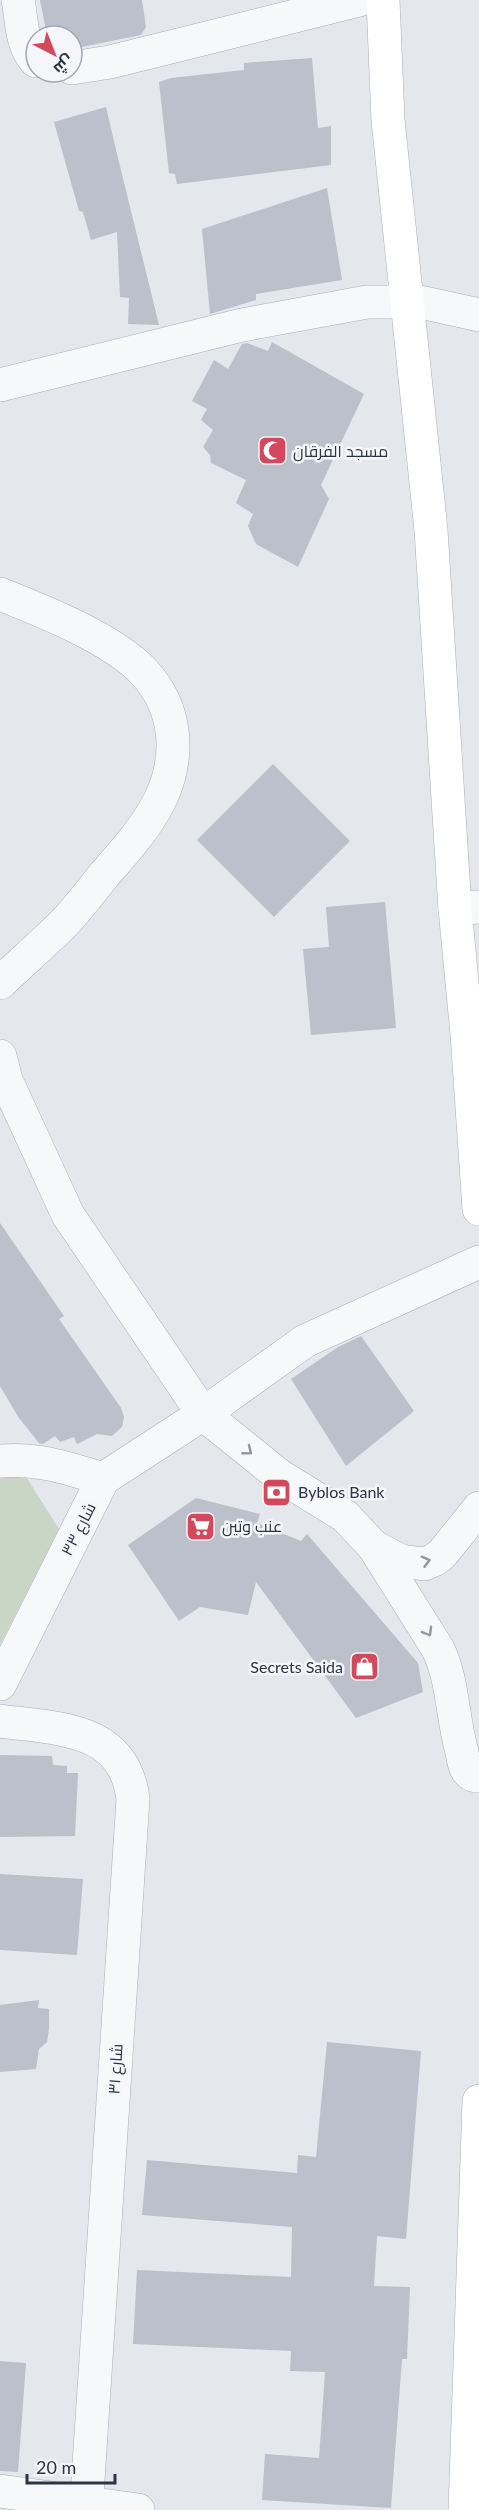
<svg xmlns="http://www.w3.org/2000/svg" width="479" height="2510" viewBox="0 0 479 2510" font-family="Lato,Cairo,sans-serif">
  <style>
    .green { fill: #c9d6c5 }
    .building { fill: #bbc0ca }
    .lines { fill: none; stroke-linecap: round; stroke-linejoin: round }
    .minor-casing { stroke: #a9aeb7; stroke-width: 34 }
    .secondary-casing { stroke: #a9aeb7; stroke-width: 34 }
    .minor { stroke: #f7f8fa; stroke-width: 33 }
    .secondary { stroke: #fff; stroke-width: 33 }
    .oneway { stroke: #9196a0 }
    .labels { text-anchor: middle; stroke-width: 5; stroke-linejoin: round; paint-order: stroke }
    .poi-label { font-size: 16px; fill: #2b3445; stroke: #f4f6f9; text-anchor: start }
    .street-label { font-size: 16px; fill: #2b3445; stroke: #f4f6f9 }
  </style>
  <rect width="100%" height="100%" fill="#e4e7ec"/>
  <path class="green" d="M23,1472L59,1529L0,1645V1476Z"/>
  <g class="building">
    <path d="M40,0H142L146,27L141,35L72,49V36H47Z"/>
    <path d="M312,58L318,128L331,126V165L177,184L175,174L169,173L159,82L171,78L244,70V63Z"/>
    <path d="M106,107L117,154L159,325L128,324L129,298L120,297L117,232L91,240L83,212L79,211L54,122Z"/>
    <path d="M327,188L342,280L256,294V300L210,314L202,229Z"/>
    <path d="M272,342L364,394L321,485L329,499L298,567L256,544L248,526L253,514L236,503L246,480L211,463L210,455L203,447L213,430L201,420L207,409L192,401L214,360L228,369L242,344L247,343L268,351Z"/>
    <path d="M273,764L350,841L274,917L197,840Z"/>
    <path d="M385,902L396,1028L311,1035L303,949L329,947L326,907Z"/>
    <path d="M0,1223L64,1316L59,1319L121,1408L124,1417L122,1427L112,1436L97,1434L77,1444L74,1437L60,1442L55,1436L43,1444L39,1443L19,1418L0,1386Z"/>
    <path d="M361,1336L414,1411L346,1466L291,1379L338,1347Z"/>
    <path d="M196,1498L260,1514L257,1523L301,1541L307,1534L418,1663L423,1692L356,1718L256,1582L248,1615L200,1607L179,1621L128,1545Z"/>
    <path d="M0,1755L52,1756L53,1765L67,1766V1773H78L75,1836L0,1837Z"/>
    <path d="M0,1874L83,1879L77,1955L0,1950Z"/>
    <path d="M39,2000L38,2008L49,2009V2029L47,2042L39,2049L36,2069L0,2072V2005Z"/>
    <path d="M327,2042L421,2051L406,2239L377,2236L374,2286L410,2287L407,2359H402L391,2508L262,2500L265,2454L319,2458L325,2372L290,2371L291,2351L133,2344L137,2270L291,2277L292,2227L142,2215L147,2160L297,2173L298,2155L316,2157Z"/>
    <path d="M0,2361L26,2363L18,2472L0,2471Z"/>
  </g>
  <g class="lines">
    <defs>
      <g id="minor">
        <path d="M18,0C22,21 21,45 36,61"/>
        <path d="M72,68L110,62L359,0"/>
        <path d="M0,385L242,325L367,302H420L479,315"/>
        <path d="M0,594C43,611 111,638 143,671C178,708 181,758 159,802C145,829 124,852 104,875C91,891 78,909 63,924C43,944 21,963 0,983"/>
        <path d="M455,909L479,907"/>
        <path d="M0,1056L6,1080L68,1215L203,1414L280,1476L345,1516L374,1547L401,1561L424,1564L434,1560L442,1554L479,1508"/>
        <path d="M0,1461C39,1458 67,1468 103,1479"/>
        <path d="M374,1547L438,1649C453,1680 452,1715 461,1748C463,1754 463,1765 467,1770C470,1774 474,1776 479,1776"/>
        <path d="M0,1684L103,1479L203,1414L305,1341L479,1262"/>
        <path d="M0,1721C57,1729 124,1726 133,1799L86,2510"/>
        <path d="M0,2491L138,2510"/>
      </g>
      <g id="secondary">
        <path d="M383,0L388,120L431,530L455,909L467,1034L479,1209"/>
        <path d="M465,2510L479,2101"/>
      </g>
    </defs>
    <use href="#minor" class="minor-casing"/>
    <use href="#secondary" class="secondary-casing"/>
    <use href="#minor" class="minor"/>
    <use href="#secondary" class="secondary"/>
  </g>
  <defs><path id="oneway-chevron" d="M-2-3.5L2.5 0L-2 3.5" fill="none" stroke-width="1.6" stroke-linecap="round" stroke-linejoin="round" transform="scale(1.5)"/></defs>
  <g class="oneway">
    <use href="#oneway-chevron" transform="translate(248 1451) rotate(39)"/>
    <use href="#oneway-chevron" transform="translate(426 1561) rotate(-15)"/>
    <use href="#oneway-chevron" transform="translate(428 1632) rotate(60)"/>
  </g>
  <defs>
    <symbol id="mosque-square" viewBox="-11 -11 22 22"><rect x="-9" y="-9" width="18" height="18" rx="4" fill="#d1495b" stroke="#f4f6f9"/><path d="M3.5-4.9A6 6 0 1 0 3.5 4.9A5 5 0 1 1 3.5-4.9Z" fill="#fff"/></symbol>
    <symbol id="bank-square" viewBox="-11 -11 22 22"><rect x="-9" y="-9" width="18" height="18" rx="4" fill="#d1495b" stroke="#f4f6f9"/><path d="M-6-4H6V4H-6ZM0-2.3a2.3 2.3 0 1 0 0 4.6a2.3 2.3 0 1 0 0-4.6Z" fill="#fff"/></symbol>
    <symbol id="supermarket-square" viewBox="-11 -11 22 22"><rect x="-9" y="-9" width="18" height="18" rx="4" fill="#d1495b" stroke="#f4f6f9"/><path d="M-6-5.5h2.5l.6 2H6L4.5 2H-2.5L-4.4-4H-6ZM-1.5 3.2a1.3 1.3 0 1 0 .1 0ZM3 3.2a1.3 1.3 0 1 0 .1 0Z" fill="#fff"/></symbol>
    <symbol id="shop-square" viewBox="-11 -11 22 22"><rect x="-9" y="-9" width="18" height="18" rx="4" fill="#d1495b" stroke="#f4f6f9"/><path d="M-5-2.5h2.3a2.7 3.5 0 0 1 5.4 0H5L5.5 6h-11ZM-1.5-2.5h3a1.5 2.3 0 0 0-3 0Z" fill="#fff"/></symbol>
  </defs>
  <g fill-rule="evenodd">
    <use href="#mosque-square" x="256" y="434" width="33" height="33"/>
    <use href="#bank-square" x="260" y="1476" width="33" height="33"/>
    <use href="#supermarket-square" x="184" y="1510" width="33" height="33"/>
    <use href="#shop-square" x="348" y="1650" width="33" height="33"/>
  </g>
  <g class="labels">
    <g class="poi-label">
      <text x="293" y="457">مسجد الفرقان</text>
      <text x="298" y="1498">Byblos Bank</text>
      <text x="222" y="1532">عنب وتين</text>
      <text x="343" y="1673" text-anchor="end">Secrets Saida</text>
    </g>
    <g class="street-label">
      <text transform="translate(78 1529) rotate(-63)" y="6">شارع ٣٣</text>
      <text transform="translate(115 2069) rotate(-86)" y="6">شارع ٣١</text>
    </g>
  </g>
  <g transform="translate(54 54) rotate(138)"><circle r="28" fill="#f4f6f9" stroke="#a4a8b1" stroke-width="1.5"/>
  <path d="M0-4.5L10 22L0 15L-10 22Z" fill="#d1495b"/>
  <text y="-9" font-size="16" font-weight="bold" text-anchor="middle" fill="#2b3445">ش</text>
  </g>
  <path d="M27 2474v9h88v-9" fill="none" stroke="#2b3445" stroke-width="3"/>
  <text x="36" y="2474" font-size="18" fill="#2b3445" stroke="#f4f6f9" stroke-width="4.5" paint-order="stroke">20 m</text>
</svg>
